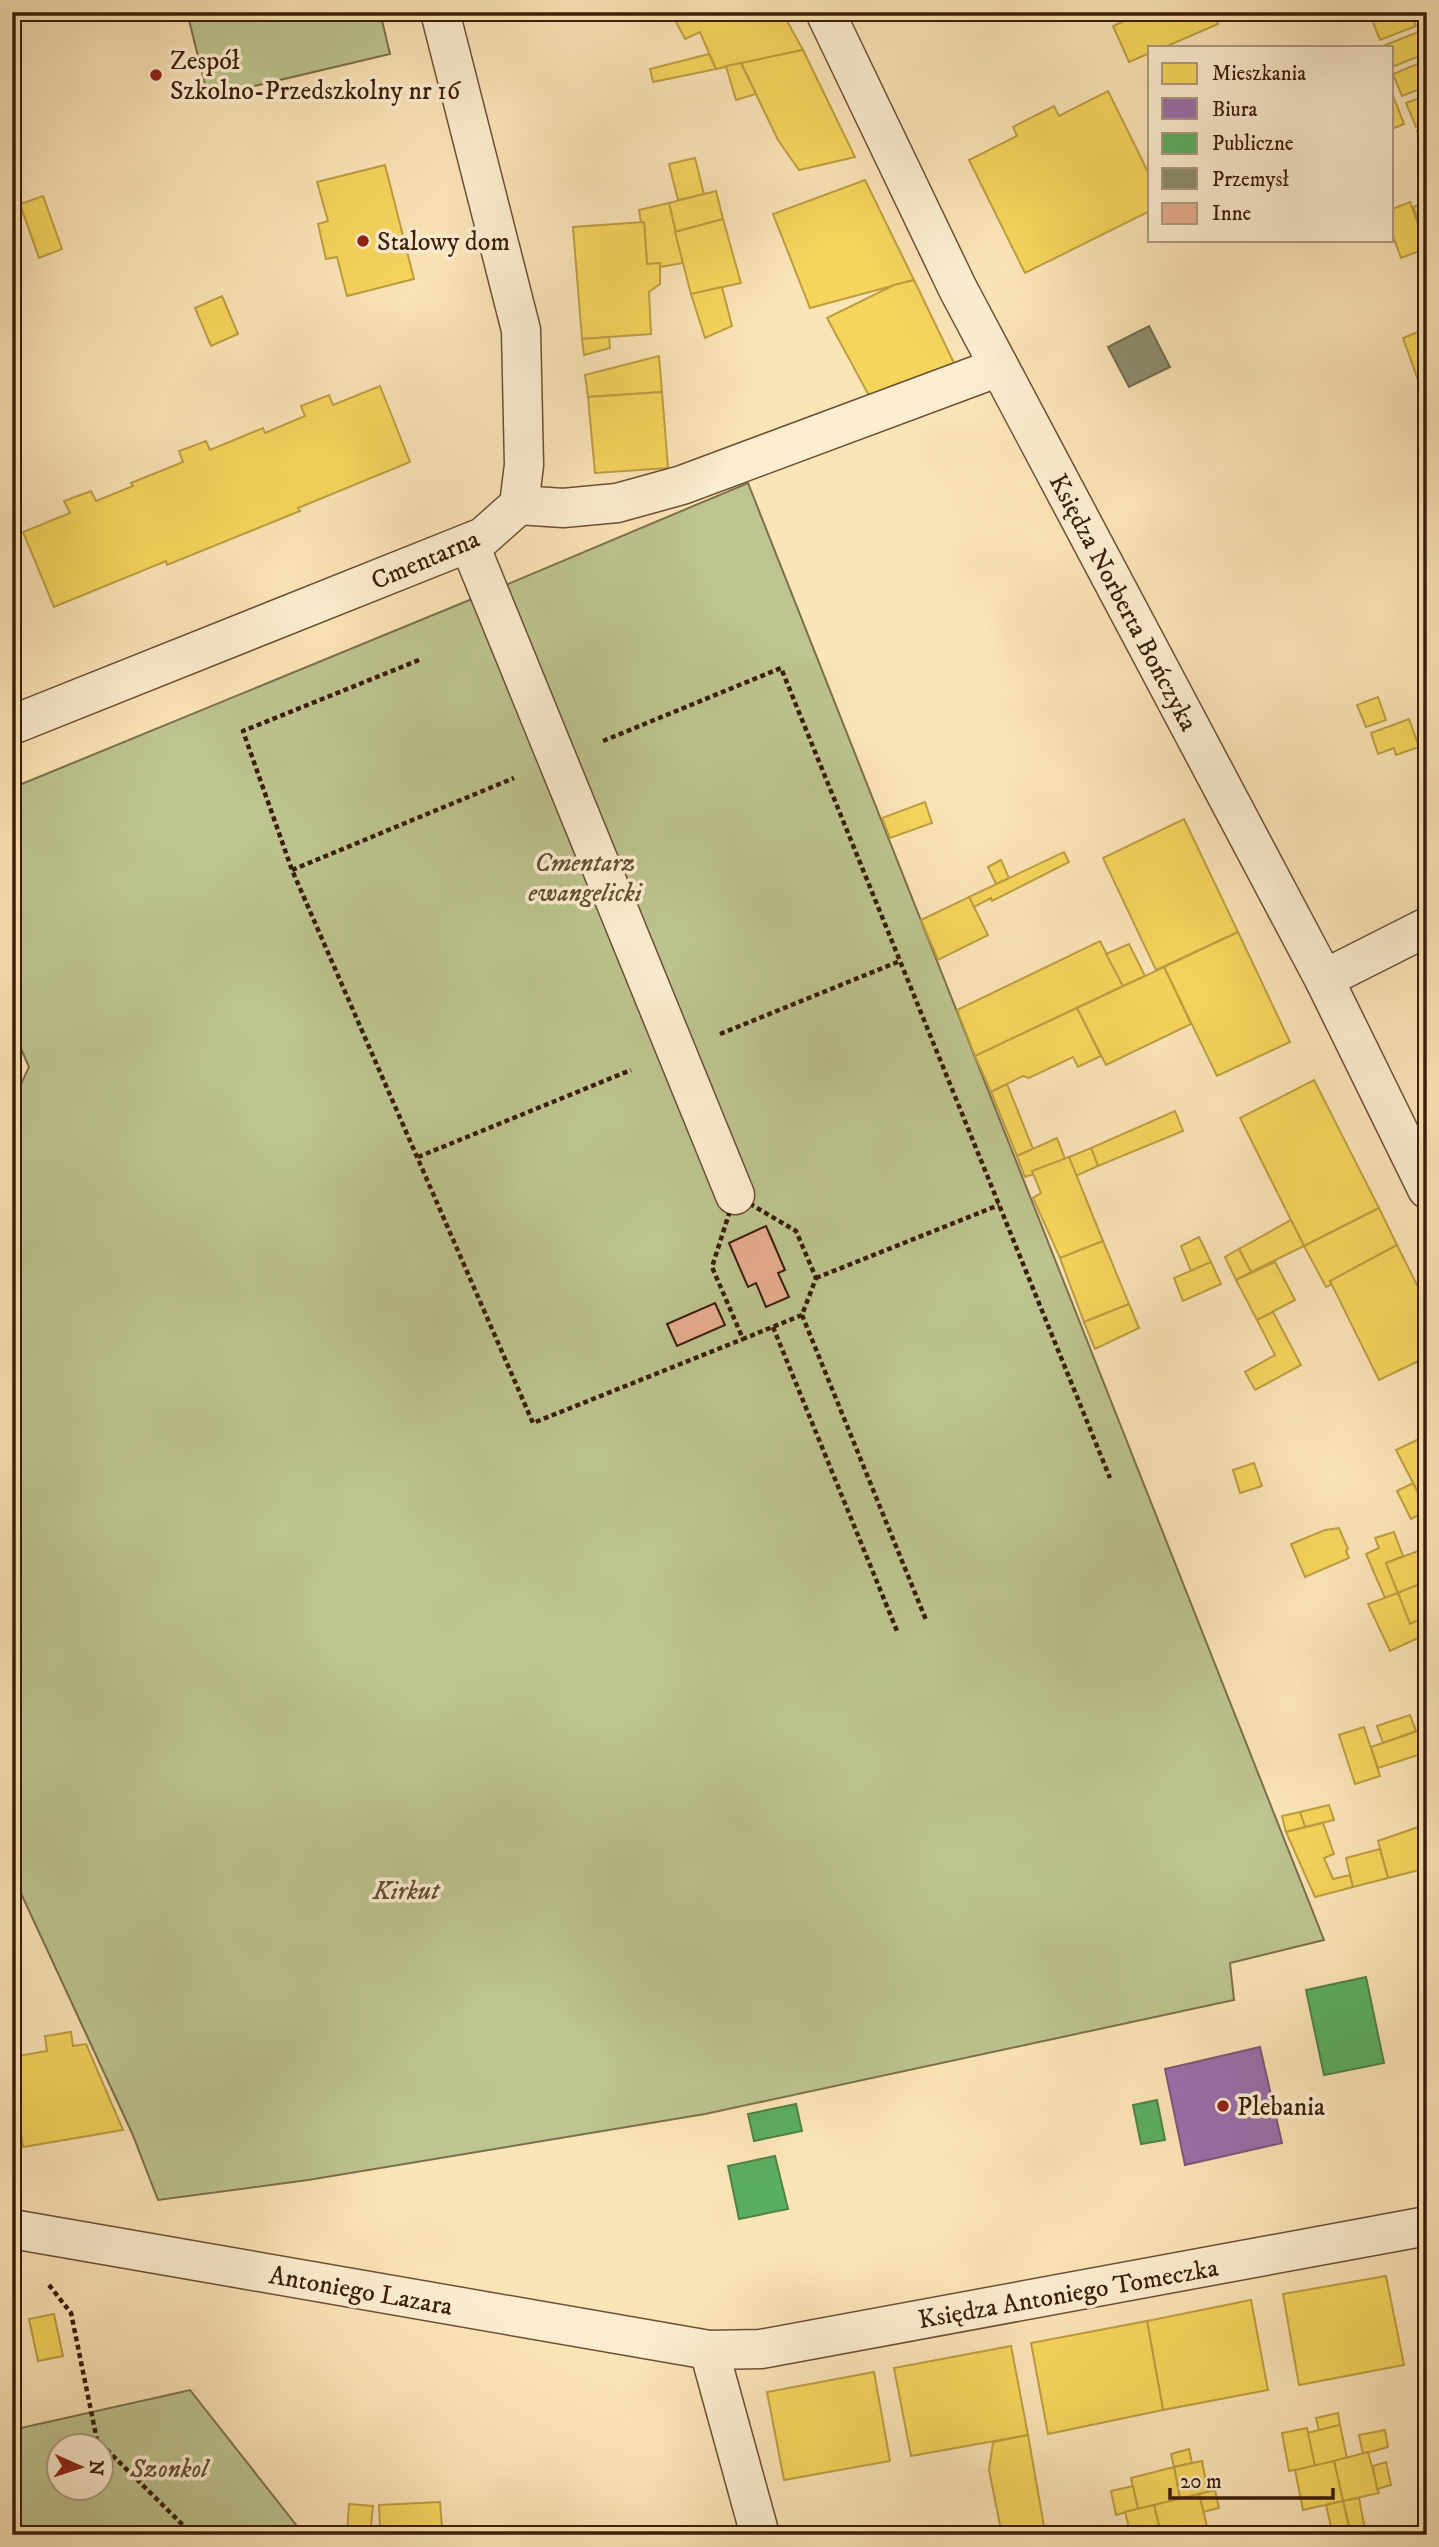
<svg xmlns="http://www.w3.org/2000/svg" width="1439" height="2547" viewBox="0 0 1439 2547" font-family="'IM FELL DW Pica',serif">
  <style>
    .green { fill: #bdc48f; stroke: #7c704c; stroke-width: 2; fill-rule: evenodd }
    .homes { fill: #f6d55c; stroke: #be9e43; stroke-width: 2 }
    .offices { fill: #9970ab; stroke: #7d577b; stroke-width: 2 }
    .public { fill: #5aae61; stroke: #518247; stroke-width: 2 }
    .industry { fill: #8c8c6e; stroke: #746b50; stroke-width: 2 }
    .building { fill: #e6ad90; stroke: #3b1d0a; stroke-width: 2 }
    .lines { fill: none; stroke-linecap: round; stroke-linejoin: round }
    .minor-casing { stroke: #6b4f35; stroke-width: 41 }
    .path { stroke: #3b1d0a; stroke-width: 4.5; stroke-dasharray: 5 3.5; stroke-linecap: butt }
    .minor { stroke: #fcedd0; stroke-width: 38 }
    .poi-dot { fill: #8f2418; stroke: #fcedd0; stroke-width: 2.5 }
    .labels { text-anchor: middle; stroke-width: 7; stroke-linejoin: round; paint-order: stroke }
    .poi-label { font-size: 26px; fill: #3b1d0a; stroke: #fcedd0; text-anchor: start }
    .street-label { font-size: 26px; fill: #3b1d0a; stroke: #fcedd0 }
    .park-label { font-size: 26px; font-style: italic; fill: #624f32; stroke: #fcedd0 }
  </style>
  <rect width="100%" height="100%" fill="#fbe4b6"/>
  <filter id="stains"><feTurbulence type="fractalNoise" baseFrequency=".00286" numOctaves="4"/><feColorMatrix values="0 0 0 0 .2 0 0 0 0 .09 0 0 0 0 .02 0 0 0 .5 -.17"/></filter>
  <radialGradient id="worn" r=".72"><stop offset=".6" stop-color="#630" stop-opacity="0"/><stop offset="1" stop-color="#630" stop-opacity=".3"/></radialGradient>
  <g class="green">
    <path d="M187,12H380L390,54L208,97Z"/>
    <path d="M748,483L1324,1940L1230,1963L1234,2000L705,2114L308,2180L158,2200L132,2133L12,1874V1103L29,1067L12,1028V788L489,592Z"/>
    <path d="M190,2390L304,2535H12V2430ZM60,2446H102V2488H60Z"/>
  </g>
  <g class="homes">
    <path d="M681,12H782L803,50L716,69L700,32L685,39L673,16Z"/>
    <path d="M1145,12H1213L1218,24L1165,47H1150V53L1129,62L1113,26Z"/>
    <path d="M1384,12H1411L1416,26L1380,40L1371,17Z"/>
    <path d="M1418,32L1427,53L1392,67V47L1383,46Z"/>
    <path d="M803,50L855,157L799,170L778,140L741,63Z"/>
    <path d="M709,54L716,69L653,82L650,69Z"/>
    <path d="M1427,60V86L1402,96L1393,74Z"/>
    <path d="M741,63L756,94L736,100L726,66Z"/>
    <path d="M1108,91L1150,176V211L1025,273L969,160L1017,136L1013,127L1054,106L1059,116Z"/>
    <path d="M1392,93L1404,124L1392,129Z"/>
    <path d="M1427,95V123L1416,127L1406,103Z"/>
    <path d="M1427,128V153H1426L1417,131Z"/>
    <path d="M695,158L704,194L678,200L669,164Z"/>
    <path d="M385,165L414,279L347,296L337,257L326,259L318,224L328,221L317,182Z"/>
    <path d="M865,180L914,280L810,308L773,214Z"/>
    <path d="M716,191L723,219L675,232L669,203Z"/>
    <path d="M43,196L62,249L39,258L20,204Z"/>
    <path d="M1410,202L1427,248L1401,258L1392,233V209Z"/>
    <path d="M1427,202V241L1413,207Z"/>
    <path d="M669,203L683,263L660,267V263L647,264L644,222H641L639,210Z"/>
    <path d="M723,219L741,283L691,294L675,232Z"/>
    <path d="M644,222L647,264L660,263V284L649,292L651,334L582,339L573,227Z"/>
    <path d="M914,280L955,365L873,403L827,318L894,285Z"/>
    <path d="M722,287L732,326L705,338L691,294Z"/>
    <path d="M222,296L238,334L211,346L195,308Z"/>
    <path d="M1427,328V405L1403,338Z"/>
    <path d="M609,337L610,348L584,355L582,339Z"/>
    <path d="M659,356L662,392L588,397L585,375Z"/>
    <path d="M380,386L410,462L298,508L300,511L167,565L166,561L54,607L23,532L70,513L64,501L91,491L96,501L133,486L131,483L183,462L179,451L206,441L210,450L263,428L265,433L305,416L301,406L329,395L333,405Z"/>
    <path d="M662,392L668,468L595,473L588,397Z"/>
    <path d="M1378,697L1386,720L1366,727L1357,705Z"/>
    <path d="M1409,719L1419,747L1396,755L1394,748L1378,754L1371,733Z"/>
    <path d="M925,802L932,823L890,838L882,818Z"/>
    <path d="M1184,819L1238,932L1156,970L1103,858Z"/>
    <path d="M1064,852L1069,862L992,901L991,898L974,907L969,897Z"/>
    <path d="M1001,860L1009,878L996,884L988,867Z"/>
    <path d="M969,897L988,935L938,960L921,920Z"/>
    <path d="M1238,932L1290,1042L1217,1076L1164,967Z"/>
    <path d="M1100,941L1123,986L975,1056L957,1010Z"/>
    <path d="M1129,944L1145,976L1123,986L1106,954Z"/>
    <path d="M1164,967L1191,1024L1106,1065L1077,1008Z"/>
    <path d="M1077,1008L1101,1056L1078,1067L1073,1057L1029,1078L1023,1076L991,1092L975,1056Z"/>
    <path d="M1314,1080L1379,1208L1304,1246L1240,1118Z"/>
    <path d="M1007,1084L1033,1149L1017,1156L991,1092Z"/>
    <path d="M1175,1111L1183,1131L1098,1166L1091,1148Z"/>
    <path d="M1057,1138L1065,1159L1032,1171L1034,1174L1025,1177L1017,1156Z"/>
    <path d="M1091,1148L1098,1166L1076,1176L1069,1157Z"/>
    <path d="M1069,1157L1103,1241L1060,1258L1033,1198L1041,1193L1032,1171Z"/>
    <path d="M1379,1208L1397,1245L1330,1281L1331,1285L1326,1287L1304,1246Z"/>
    <path d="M1291,1220L1304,1246L1251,1272L1239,1249Z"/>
    <path d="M1199,1237L1211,1262L1191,1271L1181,1246Z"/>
    <path d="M1103,1241L1129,1304L1084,1322L1060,1258Z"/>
    <path d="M1397,1245L1427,1305V1357L1379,1380L1330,1281Z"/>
    <path d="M1239,1249L1251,1272L1236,1280L1225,1257Z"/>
    <path d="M1211,1262L1221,1284L1183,1301L1174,1278Z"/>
    <path d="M1275,1262L1295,1300L1257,1320L1236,1280Z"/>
    <path d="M1129,1304L1139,1328L1095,1349L1084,1322Z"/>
    <path d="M1273,1312L1301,1365L1255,1390L1245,1372L1275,1355L1257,1320Z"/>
    <path d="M1427,1435V1510L1396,1450Z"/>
    <path d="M1254,1463L1262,1486L1240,1493L1233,1470Z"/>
    <path d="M1413,1483L1427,1510L1411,1519L1397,1491Z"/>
    <path d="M1339,1528L1348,1549L1346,1551L1349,1558L1305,1577L1291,1544L1325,1530Z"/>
    <path d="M1394,1532L1403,1556L1386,1563L1398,1593L1385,1598L1366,1554L1379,1548L1375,1538Z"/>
    <path d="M1418,1551L1427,1571V1581L1398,1593L1386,1563Z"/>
    <path d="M1427,1581V1617L1410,1624L1398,1593Z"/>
    <path d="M1398,1593L1410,1624L1423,1618L1427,1634L1390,1651L1368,1604Z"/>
    <path d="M1410,1715L1416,1731L1383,1743L1377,1726Z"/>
    <path d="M1364,1727L1380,1776L1355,1784L1339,1735Z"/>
    <path d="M1427,1728V1752L1378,1768L1371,1747Z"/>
    <path d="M1329,1805L1334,1820L1305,1827L1300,1812Z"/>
    <path d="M1300,1812L1305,1827L1286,1832L1282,1816Z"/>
    <path d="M1323,1823L1334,1854L1324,1858L1333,1879L1350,1875L1353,1887L1315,1897L1286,1832Z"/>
    <path d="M1427,1824V1868L1388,1878L1378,1841Z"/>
    <path d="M1380,1849L1388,1878L1353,1887L1346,1858Z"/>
    <path d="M71,2032L73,2046L86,2044L123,2130L23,2147L12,2081V2057L47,2051L45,2036Z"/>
    <path d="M1427,2268V2308L1420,2269Z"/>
    <path d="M1386,2276L1404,2365L1299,2385L1283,2294Z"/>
    <path d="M1251,2300L1268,2390L1163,2410L1147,2321Z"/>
    <path d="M54,2314L63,2356L38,2361L29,2319Z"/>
    <path d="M1147,2321L1163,2410L1048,2434L1031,2343Z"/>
    <path d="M1011,2346L1028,2435L911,2456L894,2368Z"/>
    <path d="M874,2372L890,2461L784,2480L767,2392Z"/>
    <path d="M1338,2413L1340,2425L1319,2430L1316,2418Z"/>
    <path d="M1340,2425L1347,2458L1315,2466L1307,2433Z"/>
    <path d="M1307,2428L1315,2466L1289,2471L1282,2433Z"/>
    <path d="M1385,2430L1388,2447L1363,2454L1359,2435Z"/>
    <path d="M1028,2435L1045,2532L1034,2535H1002L989,2470L993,2442Z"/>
    <path d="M1189,2449L1192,2463L1174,2467L1171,2454Z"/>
    <path d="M1368,2452L1379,2493L1343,2501L1334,2461Z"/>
    <path d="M1202,2461L1208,2492L1180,2499L1174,2467Z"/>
    <path d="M1334,2461L1343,2501L1303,2510L1295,2470Z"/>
    <path d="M1386,2462L1391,2485L1377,2489L1373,2466Z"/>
    <path d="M1174,2467L1180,2499L1138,2509L1131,2478Z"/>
    <path d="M1133,2486L1138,2509L1116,2515L1111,2491Z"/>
    <path d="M1215,2490L1219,2508L1203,2512L1199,2494Z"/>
    <path d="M1199,2494L1208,2530L1192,2535H1161L1154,2505Z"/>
    <path d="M1359,2498L1366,2535H1351L1343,2501Z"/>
    <path d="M1343,2501L1351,2535H1333L1326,2505Z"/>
    <path d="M440,2502L442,2527L380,2530L379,2505Z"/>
    <path d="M349,2504L373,2506L370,2535L347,2533Z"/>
    <path d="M1154,2505L1161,2534L1131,2535L1125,2512Z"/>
    <path d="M1069,2528L1071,2535H1046L1045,2532Z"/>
  </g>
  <path class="offices" d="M1260,2047L1282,2143L1185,2165L1165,2069Z"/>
  <g class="public">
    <path d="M1366,1977L1384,2063L1324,2075L1306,1990Z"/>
    <path d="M1157,2100L1165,2140L1141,2144L1133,2105Z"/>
    <path d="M796,2104L802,2131L754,2141L748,2114Z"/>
    <path d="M775,2156L788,2209L739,2219L728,2166Z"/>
  </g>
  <path class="industry" d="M1149,326L1170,367L1129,387L1108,347Z"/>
  <g class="building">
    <path d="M766,1226L785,1270L778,1273L789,1297L766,1307L756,1283L748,1287L729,1243Z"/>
    <path d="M715,1303L725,1325L677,1346L667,1324Z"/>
  </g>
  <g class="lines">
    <defs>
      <g id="minor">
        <path d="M825,12L958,289L1324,979L1427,1189"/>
        <path d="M519,505L563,508L617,503L682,485L999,367"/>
        <path d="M469,543L735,1195"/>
        <path d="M12,725L483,537L519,505L524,465L521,330L440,12"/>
        <path d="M1324,979L1427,927"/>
        <path d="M12,2229L709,2350L761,2349L1427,2226"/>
        <path d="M709,2350L760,2535"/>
      </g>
    </defs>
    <use href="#minor" class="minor-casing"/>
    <g class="path">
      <path d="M419,660L243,731L292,870L533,1423L743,1339"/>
      <path d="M603,741L781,668L1110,1478"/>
      <path d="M292,870L514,778"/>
      <path d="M720,1034L900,961"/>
      <path d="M418,1157L631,1070"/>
      <path d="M735,1195L796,1231L816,1278L802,1315L743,1339L712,1267Z"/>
      <path d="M816,1278L999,1205"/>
      <path d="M802,1315L926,1620"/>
      <path d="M773,1327L897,1631"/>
      <path d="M49,2285L71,2313L97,2440L193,2535"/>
    </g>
    <use href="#minor" class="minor"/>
  </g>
  <g class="poi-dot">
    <circle cx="156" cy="75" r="7"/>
    <circle cx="363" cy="241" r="7"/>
    <circle cx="1223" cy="2106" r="7"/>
  </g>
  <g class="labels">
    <g class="poi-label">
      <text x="170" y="69">Zespół<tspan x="170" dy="30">Szkolno-Przedszkolny nr 16</tspan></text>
      <text x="377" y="250">Stalowy dom</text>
      <text x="1237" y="2115">Plebania</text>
    </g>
    <g class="street-label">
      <text transform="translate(425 559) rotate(-23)" y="9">Cmentarna</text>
      <text transform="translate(1124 602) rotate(62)" y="9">Księdza Norberta Bończyka</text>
      <text transform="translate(361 2290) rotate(10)" y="9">Antoniego Lazara</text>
      <text transform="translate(1068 2293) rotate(-10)" y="9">Księdza Antoniego Tomeczka</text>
    </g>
    <g class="park-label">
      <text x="585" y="871">Cmentarz<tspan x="585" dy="30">ewangelicki</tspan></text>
      <text x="406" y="1899">Kirkut</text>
      <text x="169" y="2477">Szonkol</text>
    </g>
  </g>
  <rect width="1439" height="2547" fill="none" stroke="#fbe4b6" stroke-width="42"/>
  <rect x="14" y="14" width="1411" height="2519" fill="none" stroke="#3b1d0a" stroke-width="3.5"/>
  <rect x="21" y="21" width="1397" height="2505" fill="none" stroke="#3b1d0a" stroke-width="2"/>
  <rect x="1148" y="46" width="245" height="196" fill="#fcedd0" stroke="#af9a81" stroke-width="2"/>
  <rect x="1162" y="63" width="35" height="21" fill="#f6d55c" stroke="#af9a81" stroke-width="2"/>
  <text x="1212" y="80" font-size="21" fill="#3b1d0a">Mieszkania</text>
  <rect x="1162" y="98" width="35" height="21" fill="#9970ab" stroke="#af9a81" stroke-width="2"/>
  <text x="1212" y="116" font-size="21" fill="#3b1d0a">Biura</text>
  <rect x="1162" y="133" width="35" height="21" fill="#5aae61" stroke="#af9a81" stroke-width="2"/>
  <text x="1212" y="150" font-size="21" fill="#3b1d0a">Publiczne</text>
  <rect x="1162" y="168" width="35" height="21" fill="#8c8c6e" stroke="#af9a81" stroke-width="2"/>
  <text x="1212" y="186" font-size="21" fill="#3b1d0a">Przemysł</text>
  <rect x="1162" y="203" width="35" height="21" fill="#e6ad90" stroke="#af9a81" stroke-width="2"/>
  <text x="1212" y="220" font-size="21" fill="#3b1d0a">Inne</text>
  <g transform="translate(80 2467) rotate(93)"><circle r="33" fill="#fcedd0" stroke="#af9a81" stroke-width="2"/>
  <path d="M0-5L12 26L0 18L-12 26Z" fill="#8f2418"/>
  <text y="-10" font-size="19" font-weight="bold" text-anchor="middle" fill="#3b1d0a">N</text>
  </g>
  <path d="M1170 2488v10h163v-10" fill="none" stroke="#3b1d0a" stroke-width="3.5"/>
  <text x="1180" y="2488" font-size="21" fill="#3b1d0a" stroke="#fcedd0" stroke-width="5" paint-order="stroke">20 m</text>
  <rect width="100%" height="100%" filter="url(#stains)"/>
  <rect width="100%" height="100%" fill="url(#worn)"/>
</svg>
